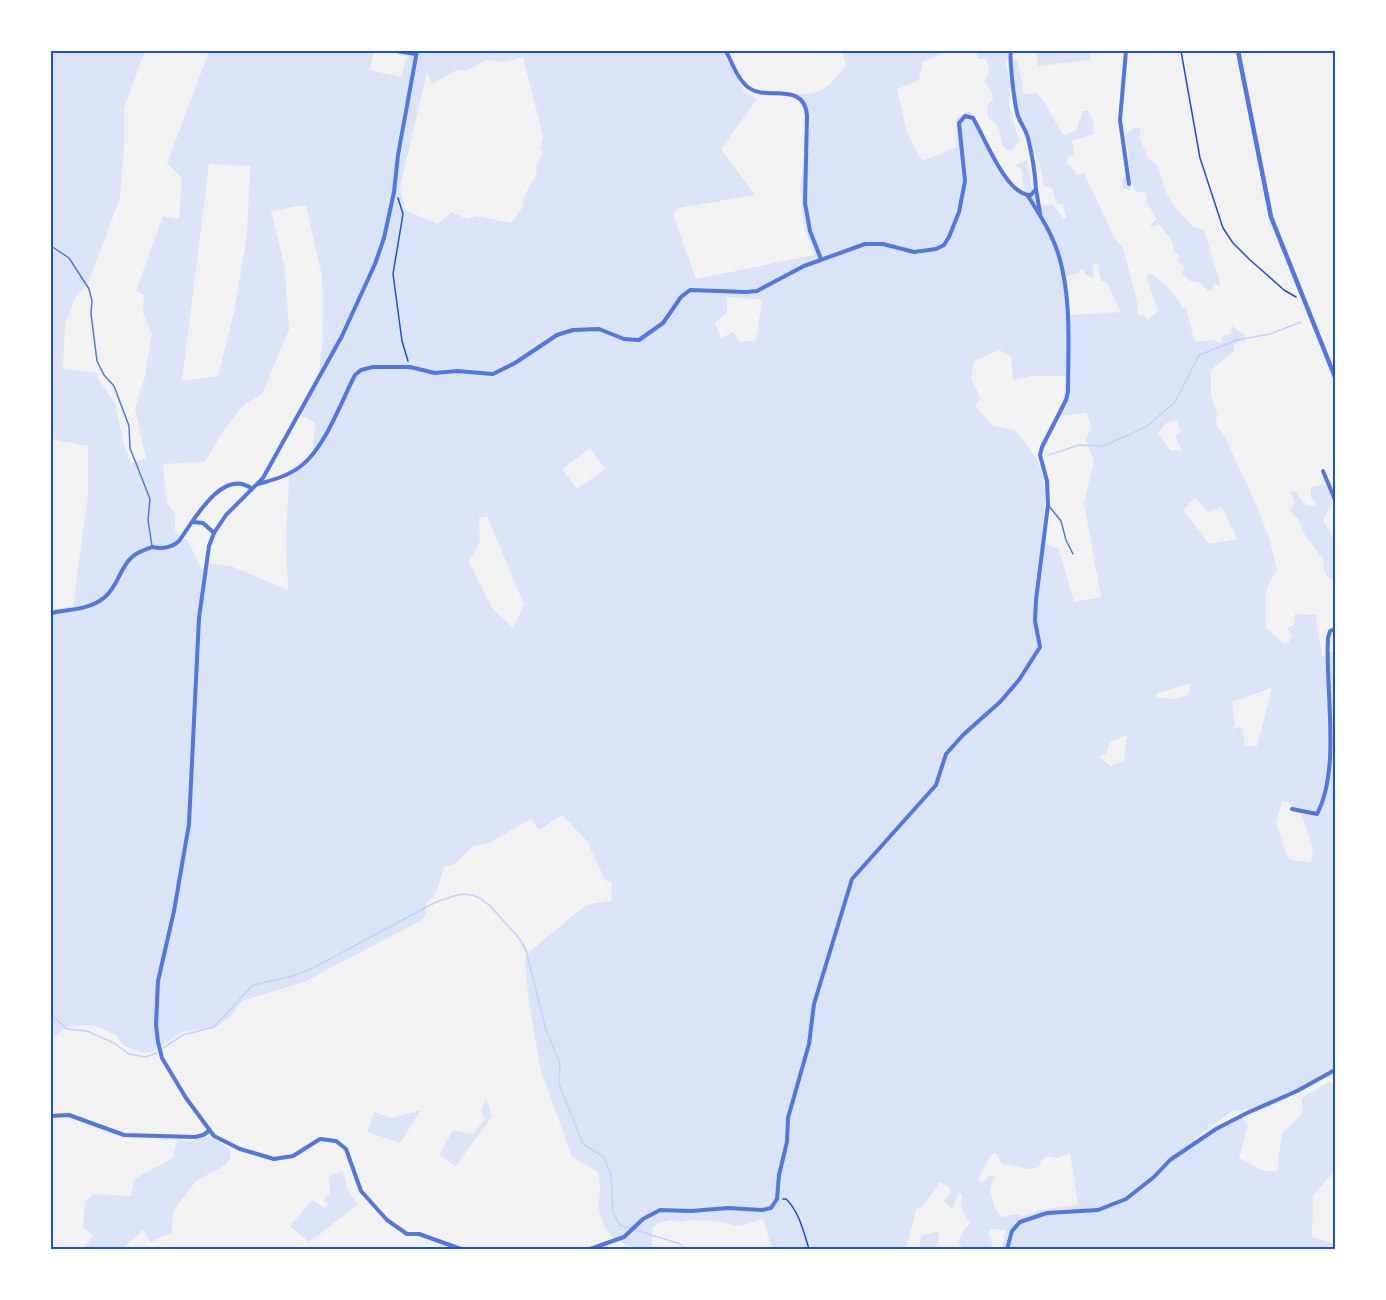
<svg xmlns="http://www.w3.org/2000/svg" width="1386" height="1300" viewBox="0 0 1386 1300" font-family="'Public Sans',sans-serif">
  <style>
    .green { fill: #dbe4f7; fill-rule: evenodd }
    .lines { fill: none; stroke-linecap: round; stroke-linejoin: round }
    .stream { stroke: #bfd3fe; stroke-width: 1.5 }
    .path { stroke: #1d4ed8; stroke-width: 1.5 }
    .service { stroke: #5277de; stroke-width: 1.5 }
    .minor { stroke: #5277de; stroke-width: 4 }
    .tertiary { stroke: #5277de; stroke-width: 4.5 }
    .neatline { fill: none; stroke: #1d4ed8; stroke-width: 2 }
  </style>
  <rect width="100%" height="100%" fill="#f2f2f2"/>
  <g class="green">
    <path d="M51,51H145L124,109V146L120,198L89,281L76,297L65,323L63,369L99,373L97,377L115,403L124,445L131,463L146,458L135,409L145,376L152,334L143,313L144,295L136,291L163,216L179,219L182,178L167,163L209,51H374L370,70L401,77L408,51H718L724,53L744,91L757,99L721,149L755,195L679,208L673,214L696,279L814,255L804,224L800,187L809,131L807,106L793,94C824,95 827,88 846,66L842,51H948L923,62L919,80L897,89L907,133L922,161L957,147L956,119L964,113L971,112C981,129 1007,188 1025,191L1021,169L1015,165L1027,160L1033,193L1040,206L1053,204L1063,218H1066L1063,204H1057L1052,188L1044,186L1040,165L1016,108V90L1011,60L1018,61L1024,95L1036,93L1043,100L1063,135L1076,131L1083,111H1089L1093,122L1094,134L1072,141L1074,155L1067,158V163L1078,175L1084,173L1115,239L1123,248L1137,302L1138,315H1144L1147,320L1158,311L1146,276L1151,274C1162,280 1178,296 1182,308L1186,307L1193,336L1196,342L1214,340L1221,344L1222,336L1231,333L1232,326L1246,336L1243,342L1240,341L1234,345V351L1211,370V395L1217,414L1216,424L1225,437C1244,481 1270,525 1277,572C1262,585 1266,609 1266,628L1283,643L1289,642L1291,637L1287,628L1294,625L1295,614L1316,615L1322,657L1335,650V1068L1299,1092L1269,1107L1232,1111L1197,1137L1176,1155L1240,1116L1248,1125L1239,1158L1264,1171H1277L1282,1133L1302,1114V1098L1329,1082L1335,1085V1170L1313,1196L1312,1237L1335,1244V1249H1002L1006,1230L991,1229L989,1233L993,1247L987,1249H965L958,1243L964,1229L970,1224L961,1208L962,1195L959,1193L952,1209L943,1201L950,1194V1188L940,1182L921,1208L917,1207L906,1249H772L763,1219L739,1226L715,1221L691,1220L681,1222L671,1220L658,1223L652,1228V1249C625,1249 604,1238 599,1209C598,1203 600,1196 600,1190C600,1184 599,1178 598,1172L572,1157L541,1071L529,1004L525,962L529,952L586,905L611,901L612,883L605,880L587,841L562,815L539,830L531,819L489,843L473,846L455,864L445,866L434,897L427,902L424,919L304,982L242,1001L230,1017L213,1029V1027L183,1032L153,1051L144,1053L123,1045L116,1035L94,1025L68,1026L56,1036L51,1034V610L73,606L88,496V446L51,439ZM523,57L543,136L540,149L543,152L535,168L537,174L524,196L522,208L511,223L476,216L467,219L451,212L438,224L405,210L400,187L427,73L432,84L457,70L466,71L486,60L505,62ZM209,164L250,166L247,236L234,312L218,376L182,381ZM306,205L322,277L323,337L319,372L297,413L315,423L313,452L289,477L286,538L288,590L231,566L211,564L202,570L188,541L175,532V513L167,503L163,464L205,462L225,428L245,404L262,394L289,330L285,268L271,211ZM1097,263L1101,281H1106L1121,312L1069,315L1066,276L1079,273L1080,270L1083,269L1085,274L1093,278L1094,264ZM727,297L762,300L756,340L740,342L733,332L721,338L715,323L727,312ZM999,350L1011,356L1013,380L1031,376H1066L1063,403L1056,416L1087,413L1091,427L1086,440L1094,461L1084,503L1101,597L1074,602L1059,549L1041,542C1047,489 1052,473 1015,430L993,426L975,406L981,398L971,379L974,361ZM1177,421L1181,431L1175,436L1182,451L1170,450L1158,433L1166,423ZM590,448L605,469L577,489L562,469ZM1195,498L1208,512L1222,507L1237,539L1209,544L1183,510ZM487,516L524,605L513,628L492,608L469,562L480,542L479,518ZM1191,683L1188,695L1174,699L1155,697L1158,693ZM1272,688L1257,746H1245L1242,727L1232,729V727L1235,726L1232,702ZM1127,735L1124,760L1111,766L1099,757L1106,754L1110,742ZM1282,801H1287L1302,815L1313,849L1311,863L1288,859L1276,823ZM996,1153L1002,1164L1029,1169L1039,1167L1041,1161L1047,1156L1058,1158L1070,1153L1078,1205L1045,1209L1023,1216L1016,1214L1001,1217L994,1206L990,1189L995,1177L989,1175L983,1183L978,1180L991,1155Z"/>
    <path d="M976,51H1011L1006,64L1011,84L1009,105L1019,141L1012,151C996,149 1004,134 996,124C996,123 989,118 988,118L987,105C999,97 990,90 984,82C990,71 990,72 986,59H978Z"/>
    <path d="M1036,51H1091L1090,60L1038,66Z"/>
    <path d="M1135,127L1140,128V139L1149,159L1157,165L1166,192L1174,206L1192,226L1204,230L1220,283V286L1214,284L1212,290H1208L1198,282L1190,281L1182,274L1185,266L1177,262L1180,256L1174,251L1171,239L1159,224L1149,227L1157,219L1147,203V193L1135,191L1132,182L1130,190L1123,188L1122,179L1130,173L1128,151L1125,134Z"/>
    <path d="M1323,485L1327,487C1336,502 1329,508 1323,521C1328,527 1329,533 1335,539V579H1330L1325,574L1323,559L1305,535L1298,519L1290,511L1295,503L1291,494L1292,491H1295L1304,504L1309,506L1317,504L1311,498V487Z"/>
    <path d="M486,1099L492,1116L456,1166L439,1155L453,1130L473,1134L485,1119L481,1110Z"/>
    <path d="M421,1110L400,1143L367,1132L374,1112L392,1118Z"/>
    <path d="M203,1136C213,1137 224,1144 231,1151L230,1159L224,1166L196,1181L173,1211L172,1232L151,1242L143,1230L122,1249H83L93,1236L83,1227L85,1202L93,1194L131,1196L134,1179L173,1158L177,1140L193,1141Z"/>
    <path d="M343,1171L348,1190L358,1205L309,1242L290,1226L312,1200L325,1208L328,1204L324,1200L330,1193L329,1176Z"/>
    <path d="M939,1231L938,1244L934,1249H919L921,1236Z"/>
  </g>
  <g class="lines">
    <g class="stream">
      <path d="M1049,455L1079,445L1103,446L1146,427L1175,402L1199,355L1237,340L1270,334L1301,322"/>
      <path d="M51,1015L67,1029L87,1031L114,1043L129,1054L146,1057L156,1053"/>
      <path d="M163,1048L183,1035L214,1027L253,985L293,976L313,968L436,902L451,897L463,894L472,895L480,898L490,906L519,938L526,950L546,1030L560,1063L559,1084L583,1144L604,1157L611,1175L613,1213L620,1225L680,1244L686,1249"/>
    </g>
    <g class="path">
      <path d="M1181,51L1200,158L1223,228L1233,243L1249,259L1284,290L1296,297"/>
      <path d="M398,198L403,214L393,274L402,341L408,361"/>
      <path d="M783,1199H786C799,1211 804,1233 809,1249"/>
    </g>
    <g class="service">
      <path d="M51,246L69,258L89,289L92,301L91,314L97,361L104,375L114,386L129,426L130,448L150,499L148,520L152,546"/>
      <path d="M1049,506L1061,521L1066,540L1073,554"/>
    </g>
    <g class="minor">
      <path d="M396,51L416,54"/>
      <path d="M417,51L398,155L394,192L384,238L375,264L342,336L263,478L226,515L214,533L209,546L199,618L189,824L174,911L158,981L156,1025L158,1042L162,1058L186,1098L214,1136L240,1149L274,1159L293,1156L320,1139L336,1141L346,1149L361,1191L387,1220L407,1234H419L461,1249"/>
      <path d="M726,51C732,63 738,80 749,88C767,101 805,81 807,116L805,203L810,231L821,259"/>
      <path d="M1126,51L1120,120L1129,184"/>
      <path d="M1036,189L1040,213"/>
      <path d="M1323,471L1335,500"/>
      <path d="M258,484C273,480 288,476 301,466C325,448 341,402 355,375L361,370L373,367H410L435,373L457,371L493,374L515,363L557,335L573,330L599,329L624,339L639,340L663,323L681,297L690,290L746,292L757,291L804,266L865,244H883L914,252L936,249L944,245L949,237L959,212L965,181L959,123L965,116L973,118C984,136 1007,197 1031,195L1036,189C1035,172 1032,154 1028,138C1026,130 1021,124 1018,116C1015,108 1009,59 1011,51"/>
      <path d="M193,522L203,523L214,533"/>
      <path d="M51,613C69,609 90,610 105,597C118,586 120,568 131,558C136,552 145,550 152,547C163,549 171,548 179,541C193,522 221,468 251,488"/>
      <path d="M1292,809L1317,814C1341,769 1325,690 1328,638L1330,631L1335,629"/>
      <path d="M51,1116L69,1115L124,1135L195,1137L203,1135L209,1131"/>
      <path d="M590,1249L624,1237L643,1219L660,1210L691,1211L728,1208L762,1210L771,1208L777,1199L779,1175L787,1142L788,1118L809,1044L814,1004L852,879L936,785L946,754L963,735L1000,702L1019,680L1040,647L1035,621L1036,600L1048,505L1047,481L1040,455L1042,447L1066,400L1068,392C1068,346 1072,297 1058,253C1051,232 1040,215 1028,196"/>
      <path d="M1007,1249L1012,1231L1020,1222L1047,1213L1098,1210L1126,1199L1154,1177L1170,1160L1216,1129L1247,1113L1297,1091L1335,1070"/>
    </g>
    <path class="tertiary" d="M1238,51L1271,217L1335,377"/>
  </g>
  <rect width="1386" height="1300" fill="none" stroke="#ffffff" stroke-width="105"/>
  <rect x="52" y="52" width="1282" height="1196" class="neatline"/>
</svg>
